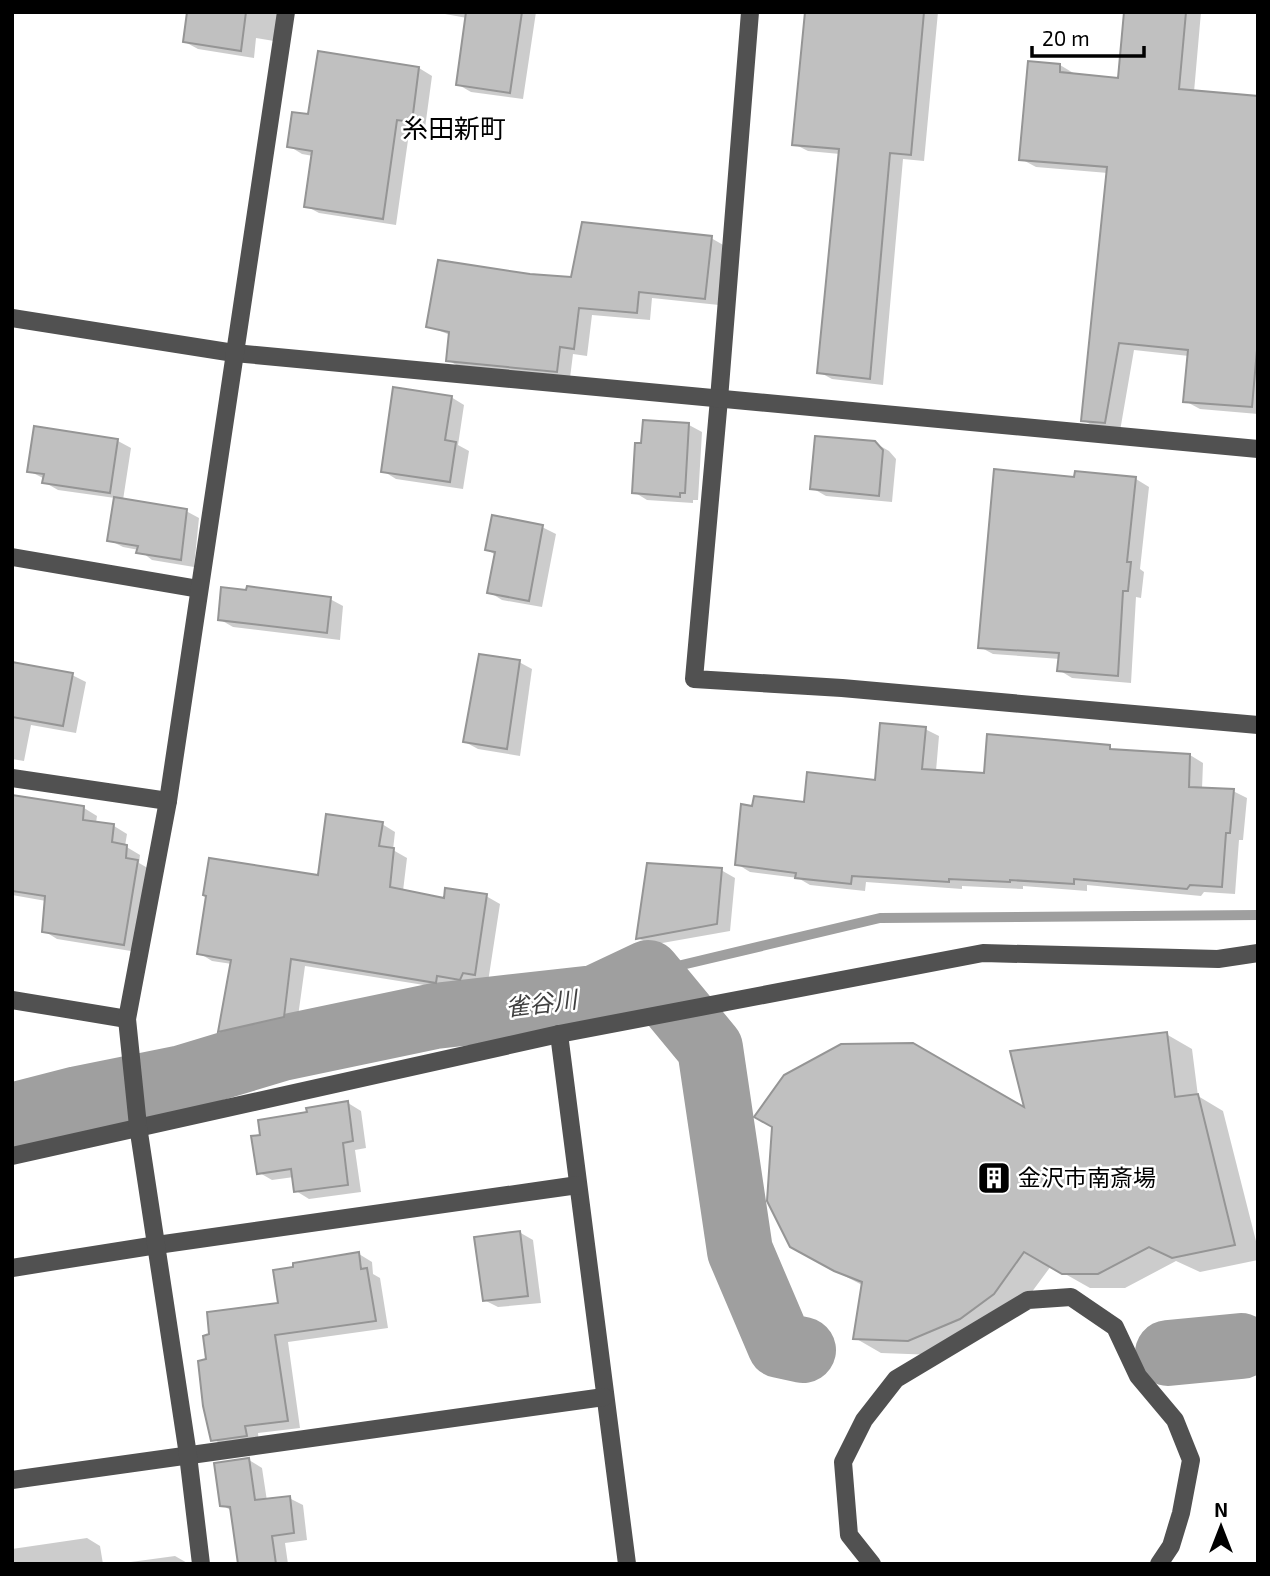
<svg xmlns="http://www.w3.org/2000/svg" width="1270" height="1576" viewBox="0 0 1270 1576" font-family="'Exo 2','Noto Sans JP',sans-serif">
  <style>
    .shadow { fill: #0003 }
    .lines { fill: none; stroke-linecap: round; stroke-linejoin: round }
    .stream { stroke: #9f9f9f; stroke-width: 10 }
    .river { stroke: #9f9f9f; stroke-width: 66 }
    .building { fill: #c0c0c0; stroke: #959595; stroke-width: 2 }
    .minor { stroke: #515151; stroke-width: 18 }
    .labels { text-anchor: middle; stroke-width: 5; stroke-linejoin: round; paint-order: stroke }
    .poi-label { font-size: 23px; fill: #000; stroke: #fff; text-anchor: start }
    .water-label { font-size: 24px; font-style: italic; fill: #404040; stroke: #fff }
    .quarter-label { font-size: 26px; fill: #000; stroke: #fff }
  </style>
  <rect width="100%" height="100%" fill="#fff"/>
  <g class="shadow">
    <path d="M188,12H279L274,41L256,38L254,58L198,49L185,42Z"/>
    <path d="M434,12H536L523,99L471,92L457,84L467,18Z"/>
    <path d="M807,12H938L924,161L903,159L883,385L832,379L819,372L840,154L808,151L794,144Z"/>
    <path d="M1126,12H1201L1194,92L1258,98V414L1200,409L1185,401L1189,356L1134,350L1120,431L1098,429L1083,420L1108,173L1036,167L1021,159L1060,65L1075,74L1120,80Z"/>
    <path d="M419,68L432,76L425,128L410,126L396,225L319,213L306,206L313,156L302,154L289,146L310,116Z"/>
    <path d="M711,238L725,246L719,305L652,298L650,320L592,315L587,356L573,354L570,378L461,368L448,360L450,335L428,326L530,276L572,279Z"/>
    <path d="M451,397L464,405L458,445L469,451L463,489L396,479L383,471Z"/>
    <path d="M645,422L689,425L702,432L698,500H693V503L647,500L634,492L643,445Z"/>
    <path d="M118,441L131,448L123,500L186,511L199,518L194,567L152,560L139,550L123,547L109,540L115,498L58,490L44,482L45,479L29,471Z"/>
    <path d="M875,443L889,451L896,459L892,502L826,496L812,488Z"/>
    <path d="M1076,478L1136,479L1149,487L1140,569L1144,572L1141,598L1136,597L1131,683L1072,678L1059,670L1060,659L993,654L980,647Z"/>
    <path d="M542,527L556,534L542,607L502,600L489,592L496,555L487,550Z"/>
    <path d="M330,599L343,606L340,640L233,627L219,619Z"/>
    <path d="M519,662L532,669L520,756L478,749L465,742Z"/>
    <path d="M12,663L72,675L86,682L76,733L31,725L24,761L12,759Z"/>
    <path d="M925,729L939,736L936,771L985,775L1109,747L1117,751L1190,755L1203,763L1202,789L1233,791L1247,798L1243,840H1239L1235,894L1204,892L1201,896L1087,885V891L1023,886V889L962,886V889L866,882L865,891L810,885L798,878L750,872L737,864L805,804L877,782Z"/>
    <path d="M84,808L97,816L96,823L114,826L127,834L125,846L140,855L139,863L151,870L137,952L57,939L44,931L46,901L12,895V814Z"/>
    <path d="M382,824L395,832L393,850L407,858L403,891L445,900L486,896L500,904L488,982L476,980L474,986L450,982L449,989L305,966L297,1024L233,1038L220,1031L232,964L212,961L199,953L319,877Z"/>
    <path d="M721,870L735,878L730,931L651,945L638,938Z"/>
    <path d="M1166,1034L1192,1049L1198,1096L1223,1111L1258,1249V1260L1200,1272L1176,1261L1125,1288H1090L1051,1266L1020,1308L935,1355L881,1353L855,1338L864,1286L818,1262L1027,1111Z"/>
    <path d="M348,1103L361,1111L366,1148L355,1150L361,1192L309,1199L296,1191L294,1177L272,1180L258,1172L262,1136Z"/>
    <path d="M519,1232L533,1240L541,1303L498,1307L484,1300Z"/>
    <path d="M359,1254L372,1262L373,1274L380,1278L388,1328L288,1342L300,1428L258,1433L259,1443L226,1447L213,1439L208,1361L280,1305Z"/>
    <path d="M249,1460L262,1468L267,1501L289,1498L303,1505L307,1540L285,1543L288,1564H240L232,1511L222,1505Z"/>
    <path d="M87,1538L100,1546L103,1564H12V1549Z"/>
    <path d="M175,1556L189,1564H116Z"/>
  </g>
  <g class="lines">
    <path class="stream" d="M648,973L880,918L1258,915"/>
    <g class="river">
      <path d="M12,1116L78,1099L182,1078L282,1048L435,1016L595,998L648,973L710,1048L740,1251L780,1345L803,1350"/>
      <path d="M1168,1353L1241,1346"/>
    </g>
  </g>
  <g class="building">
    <path d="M187,12H246L241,51L183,42Z"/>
    <path d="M466,12H522L510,93L456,85Z"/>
    <path d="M805,12H924L911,155L890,153L870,379L817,373L839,149L792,145Z"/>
    <path d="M1124,12H1186L1179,89L1258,96V338L1252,407L1183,402L1188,350L1119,343L1105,423L1081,421L1107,167L1019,160L1028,61L1060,64V72L1118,78Z"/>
    <path d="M318,51L419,67L412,122L397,120L383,219L304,207L312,151L287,147L292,112L308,114Z"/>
    <path d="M582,222L712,236L705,299L639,292L637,313L579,308L574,349L560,347L557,372L446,361L449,332L426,327L438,260L530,274L571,277Z"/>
    <path d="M393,387L452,396L445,440L456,442L450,482L381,472Z"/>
    <path d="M643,420L689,423L685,493H680V497L632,493L635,443H641Z"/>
    <path d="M34,426L118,439L110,493L42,483L44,474L27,472Z"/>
    <path d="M815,436L875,441L883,450L879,496L810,489Z"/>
    <path d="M994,469L1074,477L1075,471L1136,477L1127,562H1131L1128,591H1123L1118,676L1057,671L1059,653L978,648Z"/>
    <path d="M114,497L187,509L181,560L136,553L138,546L107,541Z"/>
    <path d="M492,515L543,525L529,601L487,593L495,552L485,550Z"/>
    <path d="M247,586L331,597L327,633L218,620L221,587L246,590Z"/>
    <path d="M479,654L520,660L507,749L463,742Z"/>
    <path d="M12,662L73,673L63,726L12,717Z"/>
    <path d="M880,723L926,727L922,769L984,773L987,734L1110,745V749L1190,754L1189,787L1234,789L1230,833H1226L1222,887L1190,885L1187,889L1074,879V884L1010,880V882L949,879V882L852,876L851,884L795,878L796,873L735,865L741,804L752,806L754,796L804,802L807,772L875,780Z"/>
    <path d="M12,795L84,806L83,820L114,824L112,842L127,845L126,858L138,860L124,945L42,932L45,896L12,891Z"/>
    <path d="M326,814L383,822L379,846L394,848L390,887L444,898L445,888L487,894L475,975L463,973L460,980L437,976L436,983L291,959L284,1017L218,1032L231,960L197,954L206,896L203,895L209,858L318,875Z"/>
    <path d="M647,863L722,868L717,924L636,939Z"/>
    <path d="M1167,1032L1175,1097L1198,1094L1235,1245L1172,1258L1149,1247L1098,1274H1062L1024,1252L994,1294L960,1319L908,1341L853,1339L862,1282L834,1271L790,1247L767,1201L772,1127L754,1117L784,1075L841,1044L913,1043L1024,1107L1010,1051Z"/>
    <path d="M348,1101L353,1141L343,1143L348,1185L294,1192L291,1169L257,1174L251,1136L260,1135L258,1120L307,1112L306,1108Z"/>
    <path d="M520,1231L528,1296L483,1301L474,1237Z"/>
    <path d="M359,1252L361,1269L367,1268L376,1321L275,1335L288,1421L245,1426L247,1436L211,1441L203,1406L198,1361L206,1359L203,1336L209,1334L207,1312L278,1303L273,1270L293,1267V1263Z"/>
    <path d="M249,1458L255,1500L290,1496L294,1533L272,1536L276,1564H238L230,1507L220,1506L214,1463Z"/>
  </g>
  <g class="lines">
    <g class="minor">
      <path d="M750,12L719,399L694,679L842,688L1258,725"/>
      <path d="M12,318L234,353L1258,449"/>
      <path d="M12,557L199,589"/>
      <path d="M12,778L168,801"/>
      <path d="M12,1000L127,1019"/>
      <path d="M559,1034L627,1564"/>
      <path d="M12,1156L559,1034L983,953L1218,959L1258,953"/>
      <path d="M12,1268L157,1245L578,1185"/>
      <path d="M12,1480L604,1397"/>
      <path d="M201,1564L188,1455L138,1126L127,1019L168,801L286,12"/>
      <path d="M872,1564L849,1535L843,1462L864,1420L896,1379L1028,1300L1071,1297L1115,1327L1138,1376L1175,1420L1191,1460L1181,1513L1171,1546L1159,1564"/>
    </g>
  </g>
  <defs>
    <symbol id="building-square" viewBox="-11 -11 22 22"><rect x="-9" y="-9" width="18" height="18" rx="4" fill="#000" stroke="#fff"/><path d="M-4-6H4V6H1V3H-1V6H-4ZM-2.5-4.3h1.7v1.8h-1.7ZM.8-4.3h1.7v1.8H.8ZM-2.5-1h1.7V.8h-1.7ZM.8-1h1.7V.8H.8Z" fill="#fff"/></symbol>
  </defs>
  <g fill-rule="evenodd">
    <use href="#building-square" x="975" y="1159" width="38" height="38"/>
  </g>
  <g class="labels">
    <g class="poi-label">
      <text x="1018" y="1186">金沢市南斎場</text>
    </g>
    <g class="water-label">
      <text transform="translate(541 1004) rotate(-7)" y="8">雀谷川</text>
    </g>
    <g class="quarter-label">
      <text x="454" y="138">糸田新町</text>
    </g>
  </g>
  <rect width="1270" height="1576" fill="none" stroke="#000000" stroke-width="28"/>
  <g transform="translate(1221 1527)" stroke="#ffffff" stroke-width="5" paint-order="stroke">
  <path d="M0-5L12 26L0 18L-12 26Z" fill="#000000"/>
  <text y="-10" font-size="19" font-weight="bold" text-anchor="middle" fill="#000000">N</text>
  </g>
  <path d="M1032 46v10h112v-10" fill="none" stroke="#000000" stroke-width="3.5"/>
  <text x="1042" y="46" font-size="21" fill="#000000" stroke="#ffffff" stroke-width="5" paint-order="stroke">20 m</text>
</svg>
